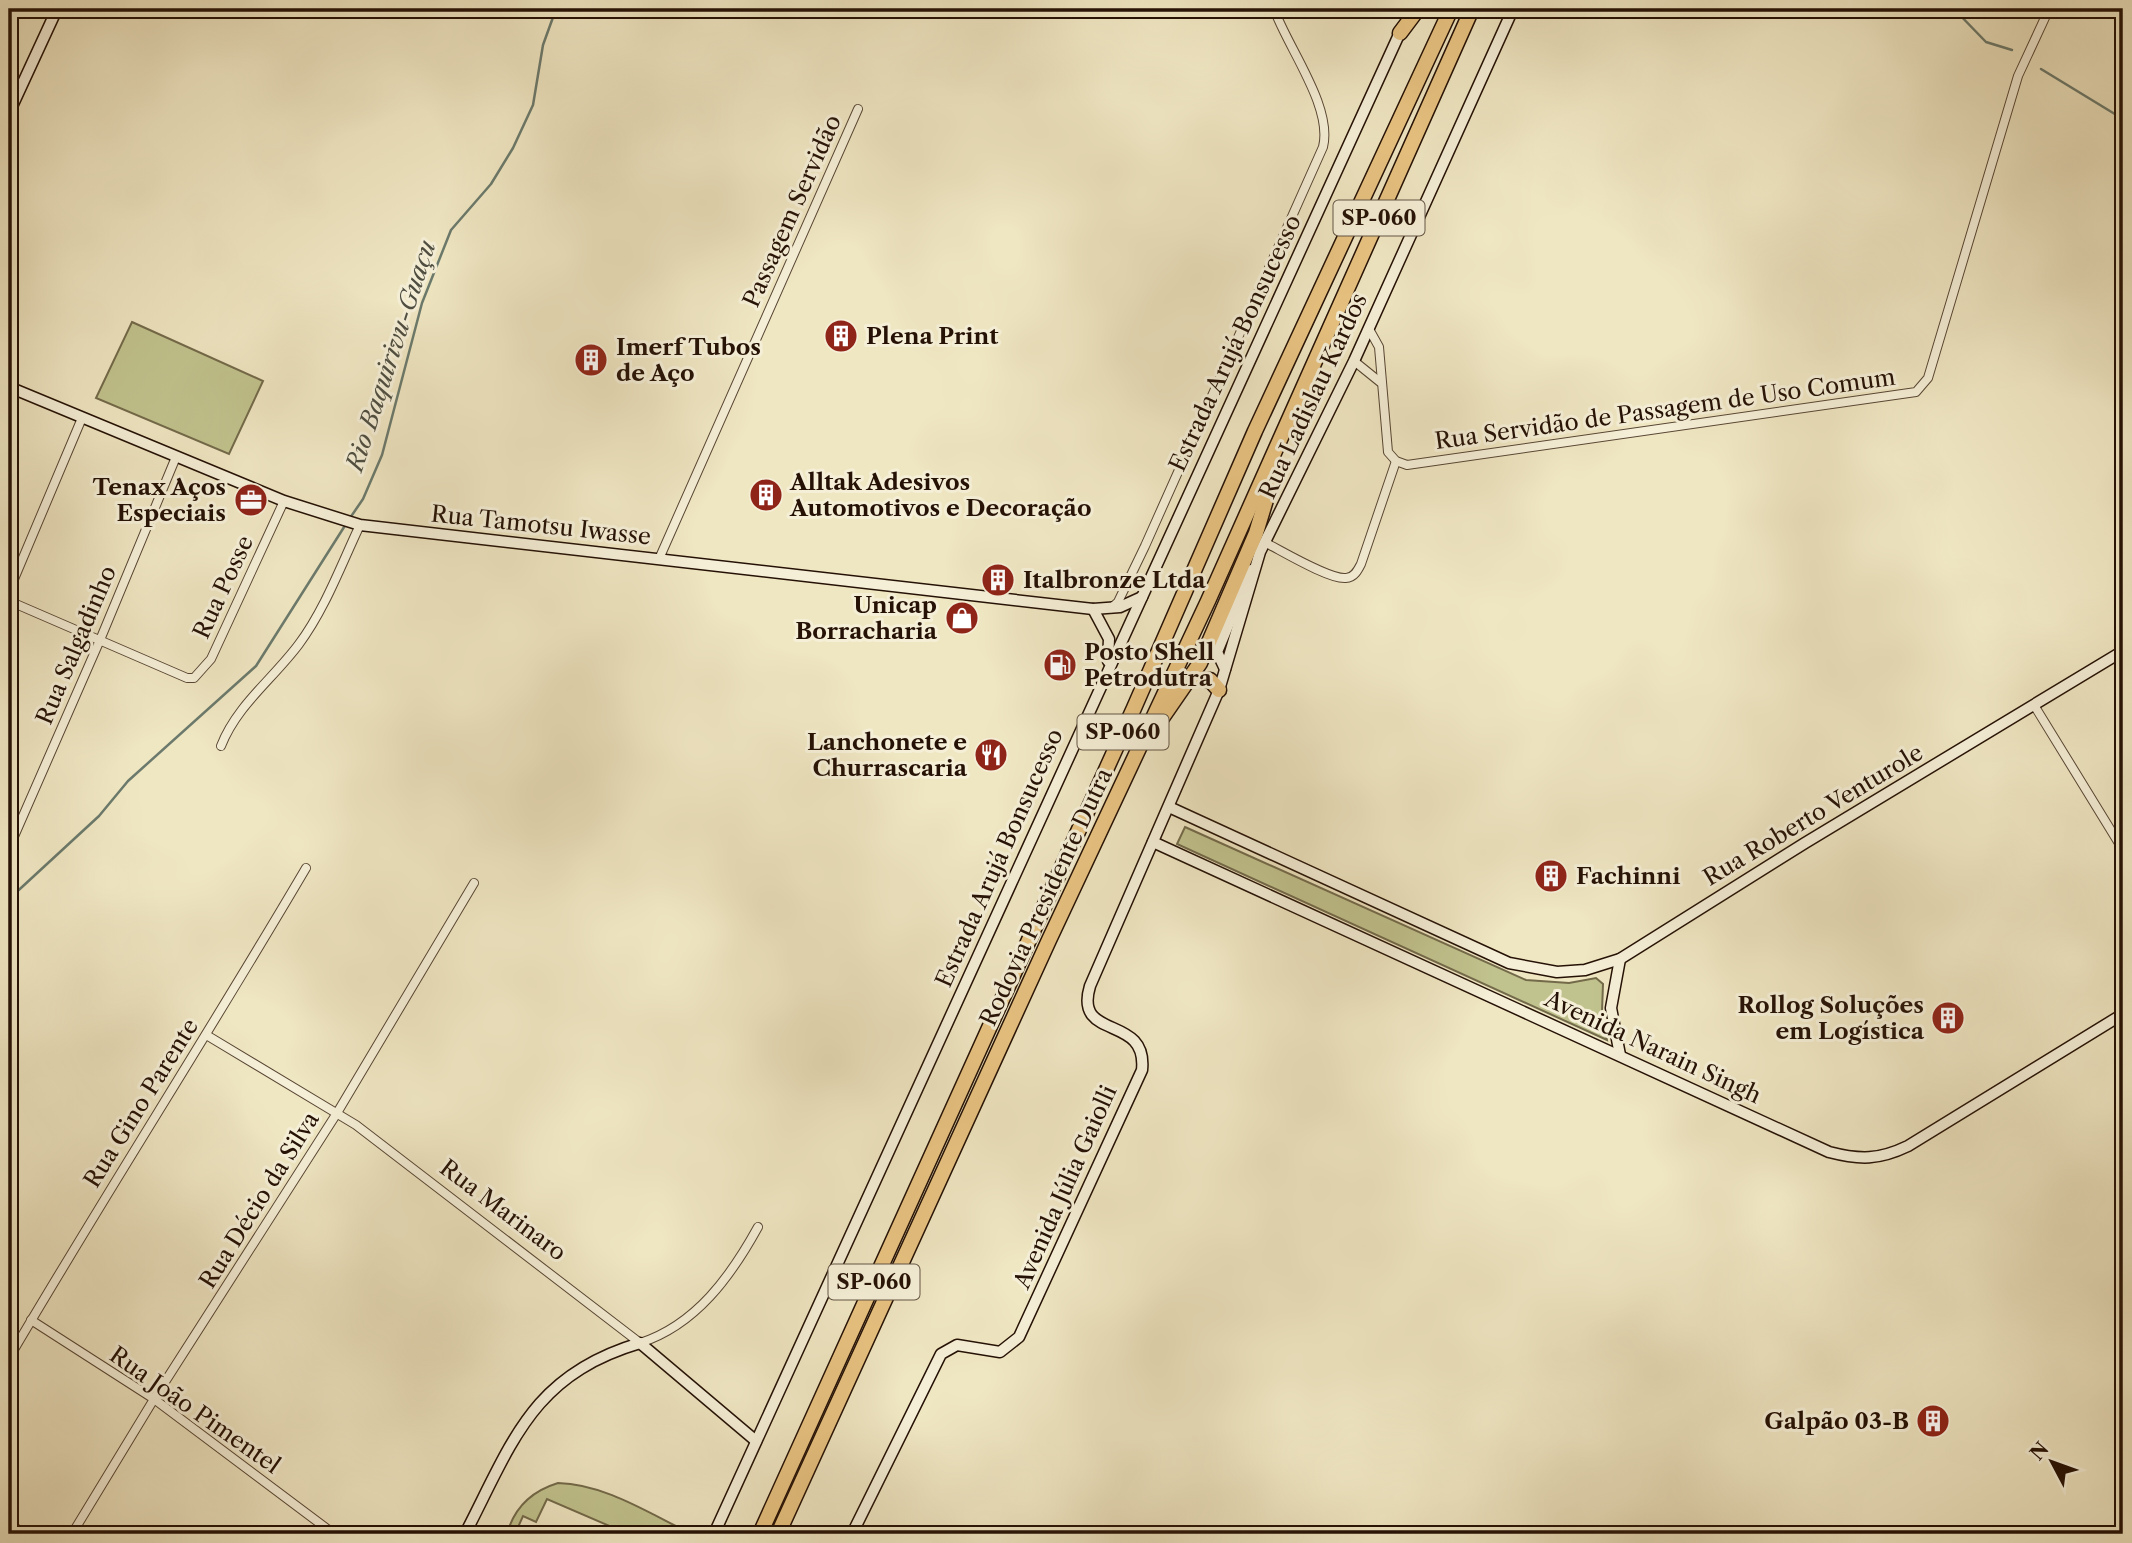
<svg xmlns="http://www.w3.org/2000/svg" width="2132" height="1543" viewBox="0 0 2132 1543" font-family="'Libre Caslon Text',serif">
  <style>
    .green { fill: #c1c38e; stroke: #736a4a; stroke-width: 2 }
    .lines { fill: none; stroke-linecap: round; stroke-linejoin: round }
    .stream { stroke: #6b7a6c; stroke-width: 2.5 }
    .street-casing { stroke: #584634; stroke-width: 10 }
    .secondary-casing { stroke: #251105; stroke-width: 13 }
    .highway-casing { stroke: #251105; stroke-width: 17 }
    .street { stroke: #f5efd7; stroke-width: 8 }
    .secondary { stroke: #f5efd7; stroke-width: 10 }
    .highway { stroke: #e8c381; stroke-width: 14 }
    .labels { text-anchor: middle; stroke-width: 6; stroke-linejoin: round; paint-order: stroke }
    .shield { fill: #f5efd7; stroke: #635444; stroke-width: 2 }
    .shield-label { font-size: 21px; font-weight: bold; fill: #251105 }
    .street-label { font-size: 23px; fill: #251105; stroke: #f5efd7 }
    .poi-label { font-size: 23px; font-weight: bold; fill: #251105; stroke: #f5efd7; text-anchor: start }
    .water-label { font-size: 24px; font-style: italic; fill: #4e4e41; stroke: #f5efd7 }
  </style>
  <rect width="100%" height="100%" fill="#efe6c2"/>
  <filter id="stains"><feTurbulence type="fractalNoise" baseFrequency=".00286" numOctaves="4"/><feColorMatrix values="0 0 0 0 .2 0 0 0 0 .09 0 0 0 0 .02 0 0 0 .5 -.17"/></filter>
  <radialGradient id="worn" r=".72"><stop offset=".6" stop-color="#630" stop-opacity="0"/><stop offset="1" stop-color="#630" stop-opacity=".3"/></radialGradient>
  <g class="green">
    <path d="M132,322L263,381L229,454L96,398Z"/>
    <path d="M1185,827L1526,980L1569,983L1596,978L1603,984L1602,1012L1607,1040L1177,844Z"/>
    <path d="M558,1483C605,1484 650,1514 692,1534H628L547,1499L536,1522L523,1516L515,1534H507C514,1508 532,1491 558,1483Z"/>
  </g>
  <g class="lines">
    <g class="stream">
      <path d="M1954,9L1986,42L2012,50"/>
      <path d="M2041,69L2123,119"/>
      <path d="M350,518L363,499L382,455L422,303L451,230L491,184L513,148L533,105L543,45L556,9"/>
      <path d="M9,899L99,816L128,781L256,666L346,524"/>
    </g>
    <defs>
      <g id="street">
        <path d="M1369,329L1379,347L1388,452L1396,461L1407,465L1916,392L1928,378L2018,76L2049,9"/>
        <path d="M1354,361L1380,382"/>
        <path d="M1266,543C1282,551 1330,580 1346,578C1354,578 1358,570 1361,564L1396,461"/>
        <path d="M659,559L858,109"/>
        <path d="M9,591L82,418"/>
        <path d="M9,601L187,678H194L211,659L284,501"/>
        <path d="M1111,608L1118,602L1145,546L1323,147C1333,107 1288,48 1274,9"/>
        <path d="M2034,705L2123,850"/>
        <path d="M221,746C237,705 273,679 299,644C325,609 341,565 360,525"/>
        <path d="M9,848L100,640L176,457"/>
        <path d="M208,1036L356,1125L640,1343C696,1325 731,1276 758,1227"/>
        <path d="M31,1320L154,1399L334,1534"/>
        <path d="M9,1358C106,1193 209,1033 306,868"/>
        <path d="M9,1523L24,1534"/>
        <path d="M72,1534L154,1399L337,1113L474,883"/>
      </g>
      <g id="secondary">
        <path d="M9,113L57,9"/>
        <path d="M9,387L284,501L360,525L1093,609L1120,607L1142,597"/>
        <path d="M1093,609L1109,639L1108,661"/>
        <path d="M1225,669L1217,652L1251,570"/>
        <path d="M1169,807L1509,963L1557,972L1585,970L1620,959L1805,843L2123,651"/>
        <path d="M1153,842L1829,1152C1860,1160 1879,1160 1908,1146L2123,1014"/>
        <path d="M1620,959L1611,1008L1620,1055"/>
        <path d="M465,1534C513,1441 532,1375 640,1343L756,1441"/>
        <path d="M714,1534L1402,28"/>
        <path d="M852,1534L941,1354L957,1345L1000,1352L1019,1337L1142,1070C1148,1013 1073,1042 1090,986L1219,690L1260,552L1354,361L1513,9"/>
      </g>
      <g id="highway">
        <path d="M1400,33L1418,9"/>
        <path d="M1189,679L1210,680L1219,690"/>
        <path d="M1162,718L1200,663L1256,533L1275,470"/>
        <path d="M760,1534L1134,708L1255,431L1451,9"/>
        <path d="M778,1534L1049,940L1208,601L1472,9"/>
      </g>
    </defs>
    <use href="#street" class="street-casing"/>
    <use href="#secondary" class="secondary-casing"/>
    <use href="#highway" class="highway-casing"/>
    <use href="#street" class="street"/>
    <use href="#secondary" class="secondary"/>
    <use href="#highway" class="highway"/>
  </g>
  <defs>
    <symbol id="building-disc" viewBox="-11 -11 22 22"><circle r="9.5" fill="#8f2418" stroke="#f5efd7"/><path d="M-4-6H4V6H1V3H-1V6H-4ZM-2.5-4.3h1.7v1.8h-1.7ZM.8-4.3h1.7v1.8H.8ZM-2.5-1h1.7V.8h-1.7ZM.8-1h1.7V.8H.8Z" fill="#fff"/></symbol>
    <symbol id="office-disc" viewBox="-11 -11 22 22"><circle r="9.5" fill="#8f2418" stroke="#f5efd7"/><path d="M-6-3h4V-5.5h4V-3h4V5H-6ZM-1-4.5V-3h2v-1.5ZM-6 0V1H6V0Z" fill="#fff"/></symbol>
    <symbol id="shop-disc" viewBox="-11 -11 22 22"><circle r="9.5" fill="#8f2418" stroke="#f5efd7"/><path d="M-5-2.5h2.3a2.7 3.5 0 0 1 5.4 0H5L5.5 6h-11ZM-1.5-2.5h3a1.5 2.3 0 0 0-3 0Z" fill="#fff"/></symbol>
    <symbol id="fuel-disc" viewBox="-11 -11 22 22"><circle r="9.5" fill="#8f2418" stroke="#f5efd7"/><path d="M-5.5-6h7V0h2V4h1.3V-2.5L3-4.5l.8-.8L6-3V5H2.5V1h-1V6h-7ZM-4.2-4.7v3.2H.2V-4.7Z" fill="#fff"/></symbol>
    <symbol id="restaurant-disc" viewBox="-11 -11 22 22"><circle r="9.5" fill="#8f2418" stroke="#f5efd7"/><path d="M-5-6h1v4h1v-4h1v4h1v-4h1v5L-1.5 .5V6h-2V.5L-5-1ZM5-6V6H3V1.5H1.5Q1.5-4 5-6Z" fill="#fff"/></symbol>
  </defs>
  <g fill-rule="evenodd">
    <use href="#building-disc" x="822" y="317" width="38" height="38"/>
    <use href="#building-disc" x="572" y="341" width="38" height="38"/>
    <use href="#building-disc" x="747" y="476" width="38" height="38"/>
    <use href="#office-disc" x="232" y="481" width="38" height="38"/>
    <use href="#building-disc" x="979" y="561" width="38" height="38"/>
    <use href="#shop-disc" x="943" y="599" width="38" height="38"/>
    <use href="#fuel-disc" x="1041" y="646" width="38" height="38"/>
    <use href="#restaurant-disc" x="972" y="736" width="38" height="38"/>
    <use href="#building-disc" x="1532" y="857" width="38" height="38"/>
    <use href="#building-disc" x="1929" y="999" width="38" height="38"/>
    <use href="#building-disc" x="1914" y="1402" width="38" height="38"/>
  </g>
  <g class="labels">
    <g class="shield">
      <rect x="1333.5" y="200.5" width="91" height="35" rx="5"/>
      <rect x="1077.5" y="714.5" width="91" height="35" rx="5"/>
      <rect x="828.5" y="1264.5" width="91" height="35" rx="5"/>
    </g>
    <g class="shield-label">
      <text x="1379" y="225">SP-060</text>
      <text x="1123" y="739">SP-060</text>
      <text x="874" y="1289">SP-060</text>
    </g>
    <g class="street-label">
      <text transform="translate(792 211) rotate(-66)" y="8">Passagem Servidão</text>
      <text transform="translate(1235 343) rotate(-65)" y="8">Estrada Arujá Bonsucesso</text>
      <text transform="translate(1313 396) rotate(-65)" y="8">Rua Ladislau Kardos</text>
      <text transform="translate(1665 409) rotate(-8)" y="8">Rua Servidão de Passagem de Uso Comum</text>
      <text transform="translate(541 525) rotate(6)" y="8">Rua Tamotsu Iwasse</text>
      <text transform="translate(223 587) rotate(-65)" y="8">Rua Posse</text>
      <text transform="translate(76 645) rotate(-67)" y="8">Rua Salgadinho</text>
      <text transform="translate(1813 815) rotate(-31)" y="8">Rua Roberto Venturole</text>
      <text transform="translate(999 858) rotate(-66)" y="8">Estrada Arujá Bonsucesso</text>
      <text transform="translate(1046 897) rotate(-65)" y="8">Rodovia Presidente Dutra</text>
      <text transform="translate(1653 1047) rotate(25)" y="8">Avenida Narain Singh</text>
      <text transform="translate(141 1103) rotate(-58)" y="8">Rua Gino Parente</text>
      <text transform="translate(1065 1187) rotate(-66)" y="8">Avenida Júlia Gaiolli</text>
      <text transform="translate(259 1200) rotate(-58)" y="8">Rua Décio da Silva</text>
      <text transform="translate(503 1210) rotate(37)" y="8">Rua Marinaro</text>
      <text transform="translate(195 1410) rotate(35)" y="8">Rua João Pimentel</text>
    </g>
    <g class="poi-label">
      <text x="866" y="344">Plena Print</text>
      <text x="616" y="355">Imerf Tubos<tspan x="616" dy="26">de Aço</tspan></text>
      <text x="790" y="490">Alltak Adesivos<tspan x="790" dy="26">Automotivos e Decoração</tspan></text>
      <text x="226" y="495" text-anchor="end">Tenax Aços<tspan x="226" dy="26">Especiais</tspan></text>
      <text x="1023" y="588">Italbronze Ltda</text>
      <text x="937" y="613" text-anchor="end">Unicap<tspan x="937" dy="26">Borracharia</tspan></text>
      <text x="1084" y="660">Posto Shell<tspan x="1084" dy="26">Petrodutra</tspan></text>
      <text x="967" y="750" text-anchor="end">Lanchonete e<tspan x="967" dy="26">Churrascaria</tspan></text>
      <text x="1576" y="884">Fachinni</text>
      <text x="1924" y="1013" text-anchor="end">Rollog Soluções<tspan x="1924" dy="26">em Logística</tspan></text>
      <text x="1909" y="1429" text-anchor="end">Galpão 03-B</text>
    </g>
    <g class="water-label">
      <text transform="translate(391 356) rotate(-72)" y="8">Rio Baquirivu-Guaçu</text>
    </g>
  </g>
  <rect width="2132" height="1543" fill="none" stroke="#efe6c2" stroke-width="35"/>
  <rect x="10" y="10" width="2111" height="1522" fill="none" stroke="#251105" stroke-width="3.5"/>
  <rect x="18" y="18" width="2097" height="1508" fill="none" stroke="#251105" stroke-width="2"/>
  <g transform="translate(2052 1462) rotate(311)" stroke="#f5efd7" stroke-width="5" paint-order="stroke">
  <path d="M0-5L12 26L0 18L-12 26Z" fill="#251105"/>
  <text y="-10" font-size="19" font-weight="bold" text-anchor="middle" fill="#251105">N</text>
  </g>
  <rect width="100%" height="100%" filter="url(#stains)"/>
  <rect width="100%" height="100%" fill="url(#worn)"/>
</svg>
